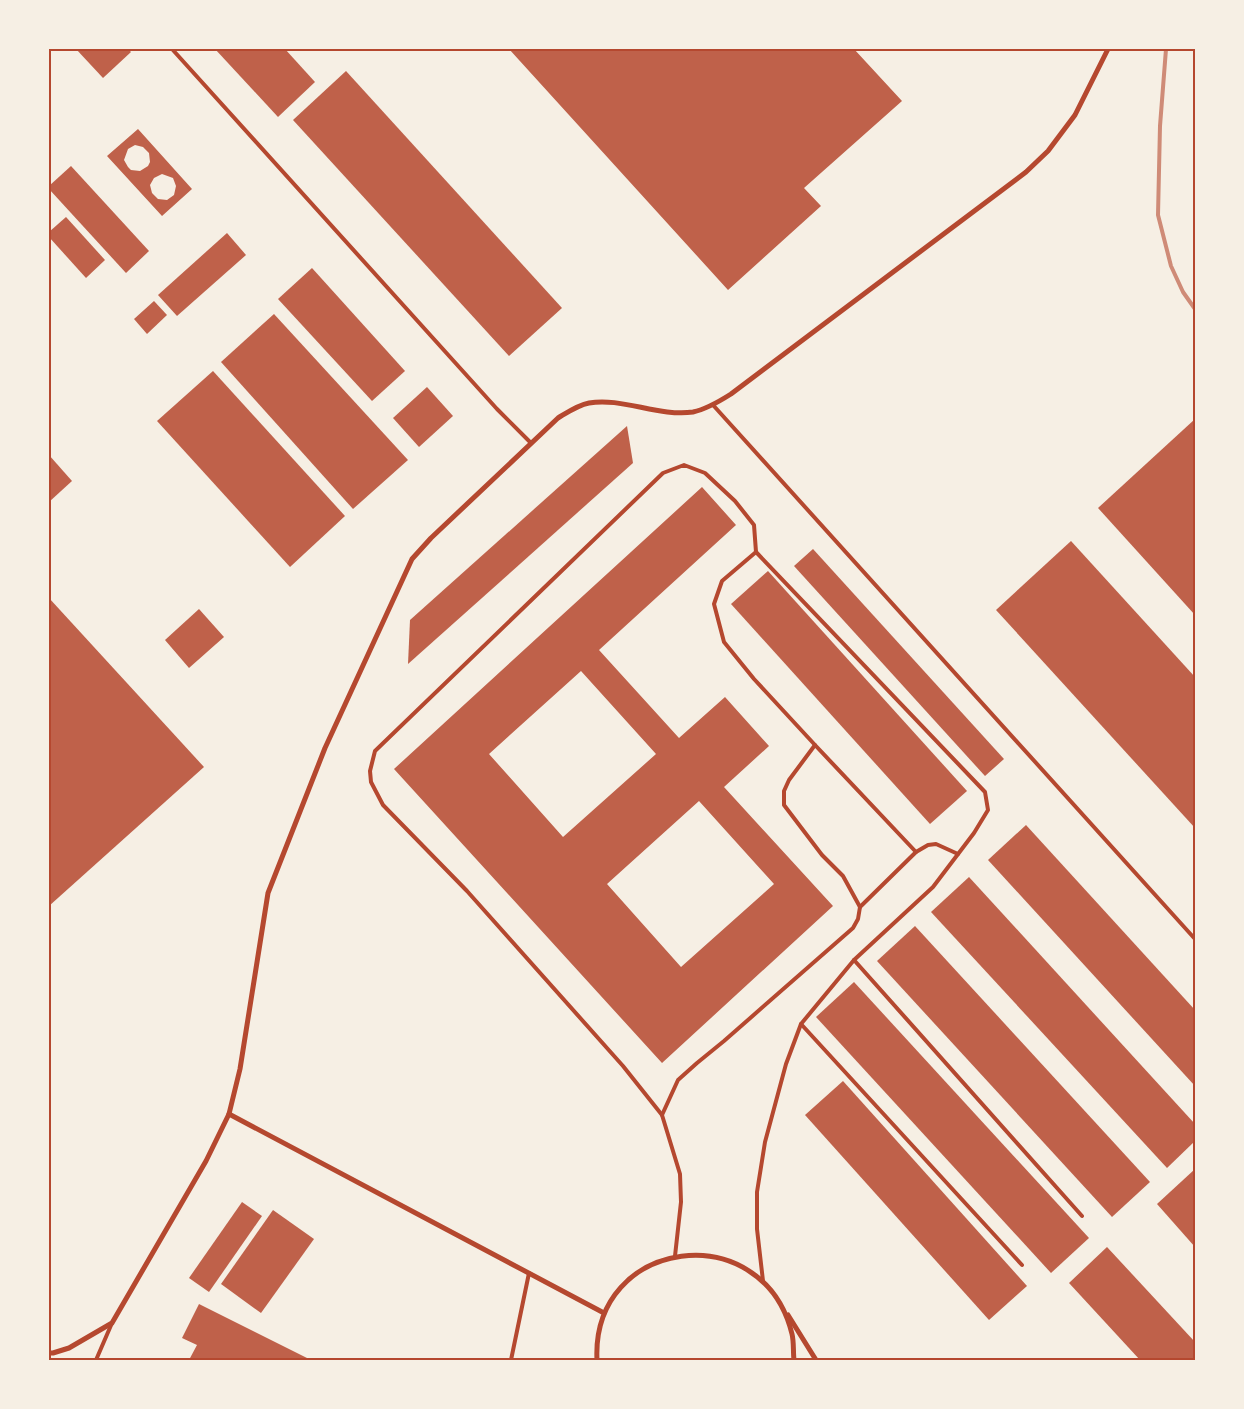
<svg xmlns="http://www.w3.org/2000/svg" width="1244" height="1409" viewBox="0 0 1244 1409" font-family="Inter,sans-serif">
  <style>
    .building { fill: #bf614a; fill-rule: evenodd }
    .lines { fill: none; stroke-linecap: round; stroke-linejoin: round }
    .service { stroke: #b5482f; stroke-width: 4 }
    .minor { stroke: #b5482f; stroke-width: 5 }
    .rail { stroke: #cf8b77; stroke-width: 4 }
    .neatline { fill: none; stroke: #b5482f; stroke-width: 2 }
  </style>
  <rect width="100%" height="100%" fill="#f6efe4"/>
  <g class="building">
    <path d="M76,49H128L131,52L103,78Z"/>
    <path d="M215,49H285L315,82L278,117Z"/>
    <path d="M509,49H854L902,101L804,188L821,206L728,290Z"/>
    <path d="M346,71L562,308L509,356L293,120Z"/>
    <path d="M138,129L192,189L162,216L107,156ZM135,145L143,147L149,153L150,162L148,166L140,171L131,170L128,167L124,160L128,149ZM162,174L173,178L176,186L174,195L167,200L158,199L152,193L150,185L154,178Z"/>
    <path d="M71,166L149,251L126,273L49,189V186Z"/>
    <path d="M66,217L105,260L86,278L49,237V232Z"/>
    <path d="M227,233L246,255L177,316L158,295Z"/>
    <path d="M312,268L405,371L372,401L278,299Z"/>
    <path d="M154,301L167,315L147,334L134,319Z"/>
    <path d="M274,314L408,460L353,509L221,362Z"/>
    <path d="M213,371L345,516L290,567L157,421Z"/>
    <path d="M427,387L453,416L419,447L393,418Z"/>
    <path d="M1195,419V615L1098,508Z"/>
    <path d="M627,426L633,463L408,664L410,620Z"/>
    <path d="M49,455L72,481L49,502Z"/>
    <path d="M702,487L736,525L599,650L679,738L725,697L769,746L724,787L833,906L662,1063L394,769ZM581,671L656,754L563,837L489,754ZM699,801L774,884L681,967L607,884Z"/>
    <path d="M1071,541L1195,677V828L996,610Z"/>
    <path d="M813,549L1004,759L985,776L794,566Z"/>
    <path d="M768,571L967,791L930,824L731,604Z"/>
    <path d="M49,598L204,767L49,906Z"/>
    <path d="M199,609L224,637L189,668L165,640Z"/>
    <path d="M1026,825L1195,1010V1086L988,860Z"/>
    <path d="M969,877L1195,1124V1141L1167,1168L931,912Z"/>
    <path d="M915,926L1150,1182L1112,1217L877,961Z"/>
    <path d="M854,982L1089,1238L1051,1273L816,1017Z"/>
    <path d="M843,1081L1027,1286L989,1320L805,1115Z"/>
    <path d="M1195,1169V1247L1157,1204Z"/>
    <path d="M242,1202L262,1216L209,1292L189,1278Z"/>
    <path d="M273,1210L314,1239L261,1313L221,1284Z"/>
    <path d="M1107,1247L1195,1342V1360H1140L1069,1283Z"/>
    <path d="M199,1304L311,1360H189L197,1345L182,1338Z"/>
  </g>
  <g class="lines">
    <g class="service">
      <path d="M172,49L497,409L531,443"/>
      <path d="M713,405L1195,939"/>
      <path d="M756,552L985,792L988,810L974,833L933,887L854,960L801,1024L786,1064L765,1142L757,1192V1229L763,1281"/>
      <path d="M860,907L916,852L928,845L936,844L958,854"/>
      <path d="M854,960L1082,1216"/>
      <path d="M801,1024L1022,1265"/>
      <path d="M662,1115L678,1080L697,1063L724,1041L853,928L858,919L860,907L843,876L822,855L784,805V791L789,780L815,745"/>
      <path d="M675,1256L681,1202L680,1174L662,1115L623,1066L467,891L383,805L371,782L370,771L375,751L663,473L684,465L705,473L735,501L754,525L756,552L722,581L714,604L724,642L754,679L815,745L916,852"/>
      <path d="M96,1360L112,1323"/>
      <path d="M511,1360L529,1273"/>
    </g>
    <g class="minor">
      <path d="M229,1114L604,1313"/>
      <path d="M788,1315L816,1360"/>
      <path d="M49,1353H53L69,1348L112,1323L206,1161L229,1114L240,1069L268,893L325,748L412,559L431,538L558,418C568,412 578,405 589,403C621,397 659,417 693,412C707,409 720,401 731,394L1026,172L1048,151L1075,115L1108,49"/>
      <path d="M597,1360C591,1237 763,1215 792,1334C794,1342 793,1352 794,1360"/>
    </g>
    <path class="rail" d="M1166,49L1160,126L1158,215L1171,266L1183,292L1195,309"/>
  </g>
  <rect width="1244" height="1409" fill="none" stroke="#f6efe4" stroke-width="100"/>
  <rect x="50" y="50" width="1144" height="1309" class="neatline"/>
</svg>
